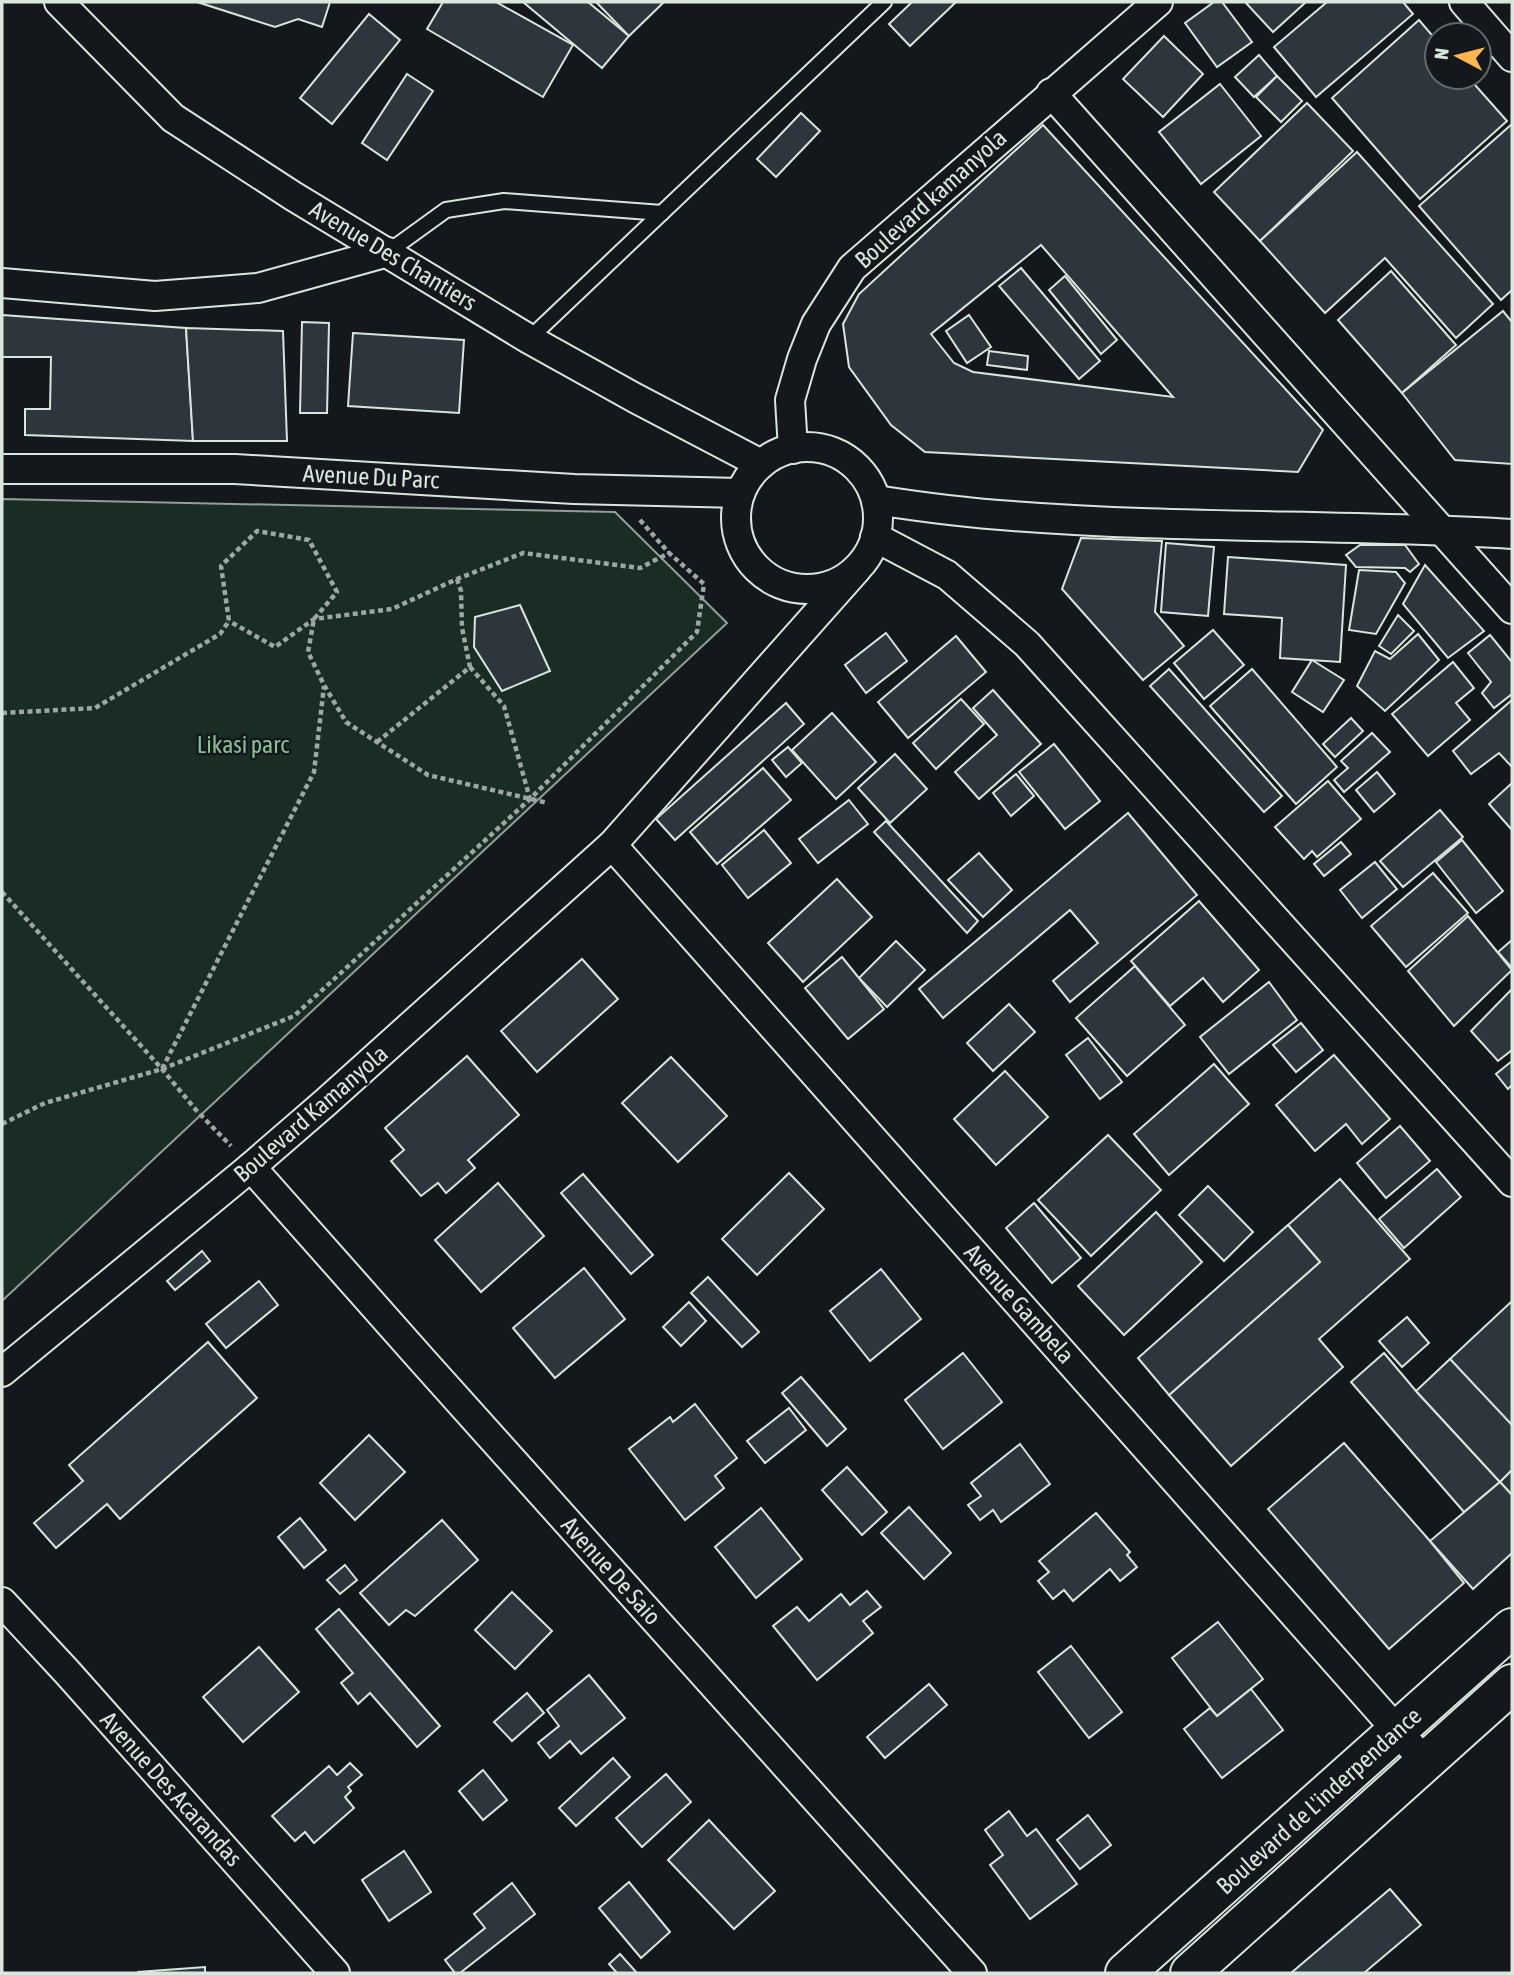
<svg xmlns="http://www.w3.org/2000/svg" width="1514" height="1975" viewBox="0 0 1514 1975" font-family="'Asap Condensed',sans-serif">
  <style>
    .green { fill: #1a2d24; stroke: #939e99; stroke-width: 2 }
    .building { fill: #2c363c; stroke: #d8e6dc; stroke-width: 2; fill-rule: evenodd }
    .lines { fill: none; stroke-linecap: round; stroke-linejoin: round }
    .service-casing { stroke: #d8e6dc; stroke-width: 18 }
    .minor-casing { stroke: #d8e6dc; stroke-width: 32 }
    .trunk-casing { stroke: #d8e6dc; stroke-width: 42 }
    .path { stroke: #9da8a2; stroke-width: 4.5; stroke-dasharray: 5 3.5; stroke-linecap: butt }
    .service { stroke: #14181c; stroke-width: 14 }
    .minor { stroke: #14181c; stroke-width: 28 }
    .trunk { stroke: #14181c; stroke-width: 38 }
    .labels { text-anchor: middle; stroke-width: 5; stroke-linejoin: round; paint-order: stroke }
    .street-label { font-size: 24px; fill: #d8e6dc; stroke: #14181c }
    .park-label { font-size: 24px; fill: #8ac095; stroke: #14181c }
  </style>
  <rect width="100%" height="100%" fill="#14181c"/>
  <path class="green" d="M2,499L615,512L727,623L2,1301Z"/>
  <g class="building">
    <path d="M197,2H330L322,27L298,19L275,27Z"/>
    <path d="M443,2H496L573,45L543,97L427,29Z"/>
    <path d="M523,2H588L629,36L602,68Z"/>
    <path d="M596,2H664L629,36Z"/>
    <path d="M912,2H956L910,46L889,24Z"/>
    <path d="M1214,2H1222L1252,42L1217,67L1185,23Z"/>
    <path d="M1245,2H1306L1273,32Z"/>
    <path d="M1327,2H1403L1413,14L1316,97L1274,47Z"/>
    <path d="M369,14L400,40L332,124L300,98Z"/>
    <path d="M1419,20L1437,41V77H1468L1507,121L1420,199L1332,98Z"/>
    <path d="M1164,36L1203,74L1163,117L1123,79Z"/>
    <path d="M1259,55L1277,76L1254,97L1235,77Z"/>
    <path d="M407,74L433,91L387,160L362,143Z"/>
    <path d="M1277,76L1302,101L1281,122L1256,97Z"/>
    <path d="M1220,84L1261,136L1201,184L1159,132Z"/>
    <path d="M1307,103L1353,151L1260,241L1214,192Z"/>
    <path d="M801,113L820,131L776,177L757,159Z"/>
    <path d="M1512,124V290L1501,300L1419,206Z"/>
    <path d="M1043,125L1323,430L1298,472L925,452L891,425L849,367L843,324L859,294ZM1041,245L1173,397L973,372L954,363L931,334Z"/>
    <path d="M1357,152L1493,304L1456,338L1385,258L1325,313L1260,241Z"/>
    <path d="M1021,268L1100,361L1079,379L999,286Z"/>
    <path d="M1391,271L1456,345L1402,393L1338,320Z"/>
    <path d="M1065,276L1117,340L1101,354L1049,290Z"/>
    <path d="M1503,311L1512,322V464L1455,460L1402,393Z"/>
    <path d="M2,315L186,328L193,441L25,435V409H50L51,357H2Z"/>
    <path d="M969,315L991,347L967,363L946,331Z"/>
    <path d="M302,322L329,323L327,413H300Z"/>
    <path d="M186,328L283,331L287,441H193Z"/>
    <path d="M353,333L464,340L459,413L348,406Z"/>
    <path d="M989,351L1028,356L1027,370L987,365Z"/>
    <path d="M1081,538L1162,541L1155,612L1184,646L1143,680L1062,589Z"/>
    <path d="M1166,543L1214,547L1208,616L1161,612Z"/>
    <path d="M1360,545H1405L1419,564L1410,572L1405,568L1356,567L1346,555Z"/>
    <path d="M1228,557L1346,565L1340,662L1280,658L1282,618L1224,614Z"/>
    <path d="M1425,565L1484,631L1448,658L1403,604Z"/>
    <path d="M1359,570L1396,572L1405,583L1376,634L1349,630Z"/>
    <path d="M520,605L550,671L502,691L474,647L475,617Z"/>
    <path d="M1398,615L1414,631L1391,654L1379,646Z"/>
    <path d="M1213,630L1244,665L1204,699L1174,663Z"/>
    <path d="M886,633L907,661L866,693L845,665Z"/>
    <path d="M1418,634L1439,660L1385,711L1357,686L1375,651L1390,659Z"/>
    <path d="M1490,635L1512,662V694L1494,708L1482,693L1491,682L1468,653Z"/>
    <path d="M956,636L986,672L908,738L878,702Z"/>
    <path d="M1312,660L1344,680L1323,712L1292,692Z"/>
    <path d="M1453,662L1474,688L1456,703L1470,720L1428,756L1392,714Z"/>
    <path d="M1169,669L1282,796L1264,812L1150,686Z"/>
    <path d="M1252,669L1337,767L1296,804L1210,706Z"/>
    <path d="M993,690L1041,744L979,799L955,772L997,735L973,708Z"/>
    <path d="M961,699L984,724L936,769L913,743Z"/>
    <path d="M1512,700V767L1499,753L1471,774L1453,751Z"/>
    <path d="M786,703L804,724L675,840L656,819Z"/>
    <path d="M832,713L876,762L836,799L792,750Z"/>
    <path d="M1351,718L1363,731L1335,757L1323,744Z"/>
    <path d="M1372,733L1390,752L1344,792L1334,780L1348,768L1341,761Z"/>
    <path d="M1054,744L1100,801L1065,829L1019,772Z"/>
    <path d="M788,747L802,763L786,777L772,760Z"/>
    <path d="M895,754L927,789L890,823L858,788Z"/>
    <path d="M763,768L791,800L717,864L690,832Z"/>
    <path d="M1377,772L1395,794L1374,812L1356,790Z"/>
    <path d="M1016,774L1034,796L1011,816L993,793Z"/>
    <path d="M1328,781L1361,819L1317,857L1312,851L1304,859L1275,827Z"/>
    <path d="M1512,783V830L1489,804Z"/>
    <path d="M849,800L868,824L818,863L799,839Z"/>
    <path d="M1440,810L1463,837L1403,887L1380,861Z"/>
    <path d="M1128,813L1197,895L1070,1002L1053,981L1098,943L1070,910L943,1018L919,989Z"/>
    <path d="M886,821L978,921L967,933L874,832Z"/>
    <path d="M764,830L791,863L748,898L722,865Z"/>
    <path d="M1462,840L1503,891L1476,913L1436,862Z"/>
    <path d="M1341,842L1351,854L1324,876L1314,864Z"/>
    <path d="M979,853L1012,890L983,917L948,880Z"/>
    <path d="M1375,862L1397,889L1362,918L1340,890Z"/>
    <path d="M1433,873L1468,913L1406,967L1371,926Z"/>
    <path d="M837,879L872,917L803,982L768,943Z"/>
    <path d="M1199,901L1259,970L1223,1002L1203,978L1170,1006L1131,961Z"/>
    <path d="M1468,916L1512,970L1454,1026L1408,971Z"/>
    <path d="M1512,940V968L1498,952Z"/>
    <path d="M896,941L925,970L887,1007L859,978Z"/>
    <path d="M842,957L884,1009L848,1039L805,988Z"/>
    <path d="M582,959L618,999L537,1072L501,1031Z"/>
    <path d="M1135,966L1185,1025L1127,1076L1076,1018Z"/>
    <path d="M1269,982L1297,1020L1229,1074L1200,1037Z"/>
    <path d="M1512,989V1050L1498,1061L1471,1031Z"/>
    <path d="M1009,1004L1035,1032L993,1071L967,1043Z"/>
    <path d="M1301,1023L1323,1050L1296,1072L1273,1045Z"/>
    <path d="M1088,1038L1122,1082L1100,1099L1066,1055Z"/>
    <path d="M1334,1055L1390,1119L1362,1144L1346,1124L1315,1151L1276,1105Z"/>
    <path d="M467,1056L519,1115L468,1160L475,1168L446,1193L438,1183L421,1196L391,1161L404,1150L385,1128Z"/>
    <path d="M671,1057L727,1116L678,1162L622,1103Z"/>
    <path d="M1512,1061V1085L1508,1089L1496,1074Z"/>
    <path d="M1214,1064L1249,1104L1169,1175L1134,1134Z"/>
    <path d="M1005,1071L1048,1117L996,1165L954,1119Z"/>
    <path d="M1400,1126L1430,1161L1386,1198L1357,1163Z"/>
    <path d="M1108,1135L1161,1190L1091,1256L1038,1200Z"/>
    <path d="M1437,1169L1461,1197L1404,1248L1379,1219Z"/>
    <path d="M789,1173L824,1209L757,1275L722,1239Z"/>
    <path d="M583,1174L653,1255L631,1274L561,1193Z"/>
    <path d="M1340,1179L1410,1259L1319,1339L1343,1367L1231,1466L1169,1395L1320,1262L1288,1225Z"/>
    <path d="M498,1183L544,1236L481,1292L435,1240Z"/>
    <path d="M1208,1186L1253,1232L1224,1261L1179,1215Z"/>
    <path d="M1034,1203L1081,1258L1052,1283L1006,1228Z"/>
    <path d="M1156,1212L1202,1262L1124,1335L1078,1286Z"/>
    <path d="M1288,1225L1320,1262L1169,1395L1138,1358Z"/>
    <path d="M202,1251L210,1261L175,1290L167,1281Z"/>
    <path d="M584,1268L625,1319L555,1378L513,1328Z"/>
    <path d="M881,1269L921,1319L870,1361L830,1311Z"/>
    <path d="M708,1277L759,1332L742,1347L691,1293Z"/>
    <path d="M259,1281L278,1305L226,1348L206,1324Z"/>
    <path d="M1512,1301V1427L1450,1359Z"/>
    <path d="M689,1302L706,1321L681,1346L663,1327Z"/>
    <path d="M1407,1317L1429,1343L1402,1367L1379,1341Z"/>
    <path d="M208,1342L257,1398L120,1519L107,1504L56,1548L34,1523L83,1481L69,1465Z"/>
    <path d="M963,1353L1002,1402L943,1449L905,1400Z"/>
    <path d="M1384,1353L1416,1391L1500,1482L1464,1512L1351,1382Z"/>
    <path d="M1450,1359L1512,1425V1470L1500,1482L1416,1391Z"/>
    <path d="M801,1377L846,1429L827,1446L782,1393Z"/>
    <path d="M695,1404L737,1458L715,1476L724,1488L685,1520L629,1449L670,1417L673,1422Z"/>
    <path d="M789,1408L806,1430L765,1463L747,1441Z"/>
    <path d="M369,1435L405,1472L355,1520L320,1483Z"/>
    <path d="M1344,1443L1430,1541L1464,1583L1389,1649L1268,1509Z"/>
    <path d="M1020,1444L1050,1484L1001,1522L993,1510L980,1520L968,1505L981,1496L971,1483Z"/>
    <path d="M847,1467L887,1512L862,1535L822,1490Z"/>
    <path d="M1512,1470V1495L1500,1482Z"/>
    <path d="M1500,1482L1512,1495V1553L1473,1589L1430,1541Z"/>
    <path d="M909,1507L951,1553L924,1579L881,1533Z"/>
    <path d="M761,1508L802,1559L756,1598L715,1547Z"/>
    <path d="M1096,1513L1130,1552L1127,1555L1137,1567L1120,1581L1110,1569L1073,1601L1064,1590L1053,1599L1038,1581L1049,1572L1039,1561Z"/>
    <path d="M300,1518L326,1550L304,1568L278,1537Z"/>
    <path d="M442,1520L478,1560L415,1616L406,1610L389,1625L360,1593Z"/>
    <path d="M345,1565L357,1580L340,1594L327,1580Z"/>
    <path d="M867,1591L881,1607L863,1621L873,1633L817,1680L773,1626L797,1607L809,1621L841,1594L850,1605Z"/>
    <path d="M512,1592L552,1631L515,1669L475,1630Z"/>
    <path d="M339,1609L440,1726L417,1747L370,1693L358,1704L341,1683L353,1673L316,1629Z"/>
    <path d="M1218,1622L1263,1679L1217,1716L1172,1658Z"/>
    <path d="M1071,1646L1122,1712L1089,1738L1038,1672Z"/>
    <path d="M259,1647L299,1692L243,1742L203,1697Z"/>
    <path d="M589,1675L625,1718L581,1754L570,1741L550,1758L538,1743L559,1726L547,1710Z"/>
    <path d="M929,1684L947,1705L885,1758L867,1737Z"/>
    <path d="M1251,1689L1283,1730L1222,1778L1184,1729L1210,1708L1217,1716Z"/>
    <path d="M527,1693L544,1713L512,1741L494,1722Z"/>
    <path d="M613,1758L630,1777L576,1826L559,1808Z"/>
    <path d="M350,1763L362,1775L348,1787L351,1791L345,1797L354,1808L314,1843L305,1832L295,1841L272,1816L329,1766L337,1775Z"/>
    <path d="M483,1770L507,1800L483,1820L459,1791Z"/>
    <path d="M666,1774L691,1802L642,1847L616,1818Z"/>
    <path d="M1009,1811L1027,1836L1036,1829L1077,1884L1030,1919L990,1865L1003,1855L985,1830Z"/>
    <path d="M1088,1815L1111,1845L1080,1869L1057,1840Z"/>
    <path d="M709,1820L775,1891L734,1929L668,1860Z"/>
    <path d="M404,1851L431,1892L389,1921L362,1880Z"/>
    <path d="M629,1882L670,1932L641,1958L599,1908Z"/>
    <path d="M512,1883L535,1914L460,1973H455L445,1960L485,1928L474,1914Z"/>
    <path d="M1390,1889L1421,1925L1364,1973H1291Z"/>
    <path d="M620,1954L637,1973H617L609,1964Z"/>
    <path d="M205,1967V1973H138V1972Z"/>
  </g>
  <g class="lines">
    <defs>
      <g id="service">
        <path d="M388,252L446,210L504,201L662,213"/>
        <path d="M529,339L884,2"/>
      </g>
      <g id="minor">
        <path d="M59,2L173,118L293,196L529,339L635,398L761,464"/>
        <path d="M1464,2L1512,57"/>
        <path d="M1051,93L1512,609"/>
        <path d="M2,283L155,296L220,291L258,288L388,252"/>
        <circle cx="807" cy="518" r="71"/>
        <path d="M793,449L790,400L802,359L816,324L852,268L1158,2"/>
        <path d="M2,469H235L574,489L740,493"/>
        <path d="M876,500C921,507 967,513 1013,516C1179,529 1346,524 1512,534"/>
        <path d="M875,537L947,575L1027,644L1512,1182"/>
        <path d="M612,845L1425,1762"/>
        <path d="M251,1167L423,1361L972,1973"/>
        <path d="M2,1372L251,1167L326,1102L612,845L856,570"/>
        <path d="M2,1602L67,1672L335,1973"/>
      </g>
      <g id="trunk">
        <path d="M1125,1973L1512,1628"/>
        <path d="M1190,1973L1512,1684"/>
      </g>
    </defs>
    <use href="#service" class="service-casing"/>
    <use href="#minor" class="minor-casing"/>
    <use href="#trunk" class="trunk-casing"/>
    <g class="path">
      <path d="M640,520L669,553"/>
      <path d="M470,667L504,706L530,799"/>
      <path d="M2,713L95,708L220,634L229,621L221,566L257,531L309,540L337,592L314,619L308,652L324,685L346,722L428,775L548,803"/>
      <path d="M377,742L470,667L462,628L461,591L457,579"/>
      <path d="M2,892L162,1069L196,1110L231,1146"/>
      <path d="M162,1069L294,1016L530,799L697,632L704,584L669,553L640,568L523,553L457,579L392,609L314,619L275,647L229,621"/>
      <path d="M2,1124L45,1103L162,1069L314,772L324,686"/>
    </g>
    <use href="#service" class="service"/>
    <use href="#minor" class="minor"/>
    <use href="#trunk" class="trunk"/>
  </g>
  <g class="labels">
    <g class="street-label">
      <text transform="translate(931 199) rotate(-42)" y="8">Boulevard kamanyola</text>
      <text transform="translate(393 256) rotate(31)" y="8">Avenue Des Chantiers</text>
      <text transform="translate(371 477) rotate(3)" y="8">Avenue Du Parc</text>
      <text transform="translate(311 1114) rotate(-41)" y="8">Boulevard Kamanyola</text>
      <text transform="translate(1019 1304) rotate(48)" y="8">Avenue Gambela</text>
      <text transform="translate(611 1571) rotate(48)" y="8">Avenue De Saio</text>
      <text transform="translate(171 1789) rotate(48)" y="8">Avenue Des Acarandas</text>
      <text transform="translate(1319 1801) rotate(-42)" y="8">Boulevard de L'inderpendance</text>
    </g>
    <g class="park-label">
      <text x="243" y="753">Likasi parc</text>
    </g>
  </g>
  <rect width="1514" height="1975" fill="none" stroke="#d8e6dc" stroke-width="7"/>
  <g transform="translate(1458 56) rotate(277)"><circle r="33" fill="#14181c" stroke="#626a69" stroke-width="2"/>
  <path d="M0-5L12 26L0 18L-12 26Z" fill="#ffb74d"/>
  <text y="-10" font-size="19" font-weight="bold" text-anchor="middle" fill="#d8e6dc">N</text>
  </g>
</svg>
